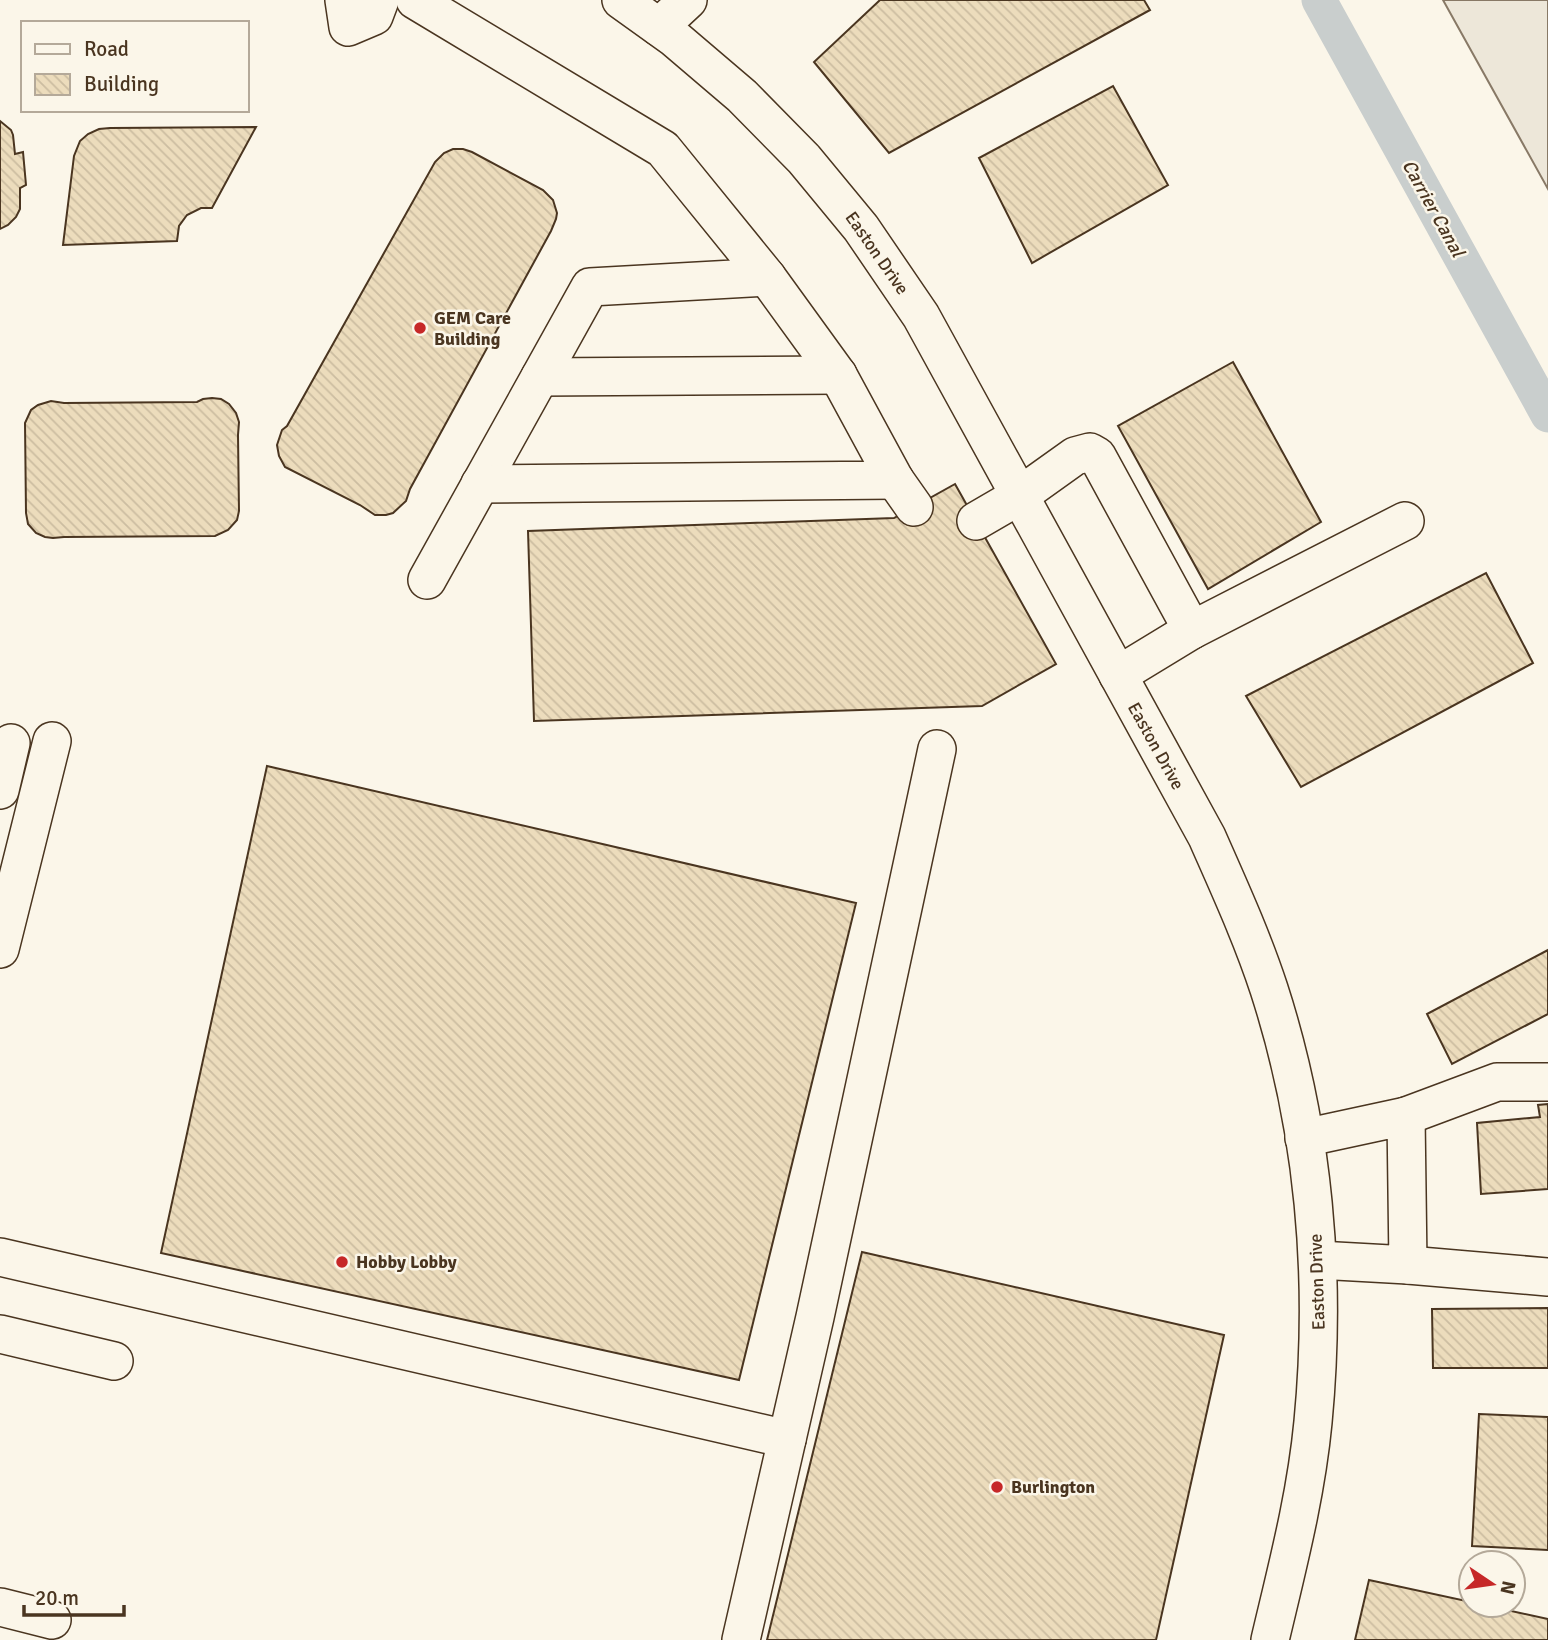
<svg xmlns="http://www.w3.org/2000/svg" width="1548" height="1640" viewBox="0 0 1548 1640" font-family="Signika,sans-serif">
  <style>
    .parking { fill: #ede7d9; stroke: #887966; stroke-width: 2 }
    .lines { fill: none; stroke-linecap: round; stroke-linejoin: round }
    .canal { stroke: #c9cecd; stroke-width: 35 }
    .building { fill: url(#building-back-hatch); stroke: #4a3520; stroke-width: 2 }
    .minor-casing { stroke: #4a3520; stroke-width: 40 }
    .minor { stroke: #fbf6e9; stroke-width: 37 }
    .poi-dot { fill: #c62828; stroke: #fbf6e9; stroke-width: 2.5 }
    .labels { text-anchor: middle; stroke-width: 5; stroke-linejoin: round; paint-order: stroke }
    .street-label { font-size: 18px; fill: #4a3520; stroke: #fbf6e9 }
    .poi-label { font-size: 18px; font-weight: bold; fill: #4a3520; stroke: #fbf6e9; text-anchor: start }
    .water-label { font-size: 19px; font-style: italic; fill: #4a3520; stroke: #fbf6e9 }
  </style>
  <defs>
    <pattern id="building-back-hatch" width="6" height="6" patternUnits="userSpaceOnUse" patternTransform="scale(1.75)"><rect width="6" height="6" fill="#ecdcbc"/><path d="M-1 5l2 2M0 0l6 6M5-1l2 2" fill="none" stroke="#ccbda1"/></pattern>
  </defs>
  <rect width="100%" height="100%" fill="#fbf6e9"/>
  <path class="parking" d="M1443,0H1548V189Z"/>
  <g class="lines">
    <path class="canal" d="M1319,0L1548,415"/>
  </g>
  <g class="building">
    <path d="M880,0H1144L1150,10L889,153L814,62Z"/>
    <path d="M1113,86L1168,185L1032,263L979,158Z"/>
    <path d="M0,121L11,130L13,135L15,154L23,152L26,185L20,188V209L16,217L8,225L0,229Z"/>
    <path d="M256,127L212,208H201L187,215L179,226L177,241L63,245L74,156L80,141L88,134L99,129L110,128Z"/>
    <path d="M453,149H463L472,152L543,190L553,200L557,213L556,219L551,231L410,489L406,501L393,513L386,515H375L360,505L285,467L279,456L277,445L282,430L287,426L435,162L444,153Z"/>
    <path d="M1233,362L1321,522L1208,589L1118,426Z"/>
    <path d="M212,398L221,399L229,404L236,413L239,422L238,435L239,511L237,520L228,530L215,536L64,537L53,538L45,537L36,533L28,524L26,513L25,423L31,410L38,405L51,401L64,403L197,402L203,399Z"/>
    <path d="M955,484L1056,664L982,706L534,721L528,531L894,518Z"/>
    <path d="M1486,573L1533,663L1301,787L1246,696Z"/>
    <path d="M267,766L856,903L739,1380L161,1253Z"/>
    <path d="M1548,950V1014L1452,1064L1427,1014Z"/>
    <path d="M1548,1104V1189L1481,1194L1477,1123L1540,1117L1538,1105Z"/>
    <path d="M862,1252L1224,1335L1156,1640H767Z"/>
    <path d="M1548,1308V1368H1433L1432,1309Z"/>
    <path d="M1479,1414L1548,1417V1550L1472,1546Z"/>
    <path d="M1369,1580L1471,1602V1605H1484L1548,1619V1640H1355Z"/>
  </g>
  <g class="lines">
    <defs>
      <g id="minor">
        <path d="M344,0L348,27L374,16L380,0"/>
        <path d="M415,0L663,149L767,277L590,287L427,580"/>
        <path d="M621,0L674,38L742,96L804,159L861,228L921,316L1207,837C1229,887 1252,937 1269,989C1314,1128 1327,1277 1313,1422C1306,1496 1287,1568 1270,1640"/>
        <path d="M659,27L688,0"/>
        <path d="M540,377L838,375"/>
        <path d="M895,480L914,507"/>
        <path d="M480,484L895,480L838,375L767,277"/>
        <path d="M976,521L1019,496L1075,456L1090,452L1097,456L1192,630"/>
        <path d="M1118,675L1192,630L1405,521"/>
        <path d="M0,790L11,743"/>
        <path d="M0,949L52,741"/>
        <path d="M1406,1116L1497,1082H1548"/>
        <path d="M1304,1138L1406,1116L1408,1265L1318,1260"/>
        <path d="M0,1257L787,1439"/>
        <path d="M1408,1265L1548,1277"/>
        <path d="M0,1334L114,1361"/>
        <path d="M0,1607L52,1620"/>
        <path d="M741,1640L815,1317L937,749"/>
      </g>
    </defs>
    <use href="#minor" class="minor-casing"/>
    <use href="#minor" class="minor"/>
  </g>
  <g class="poi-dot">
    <circle cx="420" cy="328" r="7"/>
    <circle cx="342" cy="1262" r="7"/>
    <circle cx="997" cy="1487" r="7"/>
  </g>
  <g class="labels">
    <g class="street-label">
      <text transform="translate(877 253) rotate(55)" y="6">Easton Drive</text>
      <text transform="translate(1156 746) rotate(61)" y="6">Easton Drive</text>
      <text transform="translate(1317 1282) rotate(-92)" y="6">Easton Drive</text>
    </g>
    <g class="poi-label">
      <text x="434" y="324">GEM Care<tspan x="434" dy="21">Building</tspan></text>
      <text x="356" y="1268">Hobby Lobby</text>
      <text x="1011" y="1493">Burlington</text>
    </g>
    <g class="water-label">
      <text transform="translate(1434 208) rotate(61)" y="7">Carrier Canal</text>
    </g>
  </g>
  <rect x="21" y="21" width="228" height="91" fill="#fbf6e9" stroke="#b4a999" stroke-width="2"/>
  <rect x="35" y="44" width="35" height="10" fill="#fbf6e9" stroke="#b4a999" stroke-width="2"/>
  <text x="84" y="56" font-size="21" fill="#4a3520">Road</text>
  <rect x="35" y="74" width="35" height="21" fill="url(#building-back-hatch)" stroke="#b4a999" stroke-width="2"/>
  <text x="84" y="91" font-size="21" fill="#4a3520">Building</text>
  <g transform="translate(1492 1584) rotate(103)"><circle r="33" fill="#fbf6e9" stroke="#b4a999" stroke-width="2"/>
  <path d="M0-5L12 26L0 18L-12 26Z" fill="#c62828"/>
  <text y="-10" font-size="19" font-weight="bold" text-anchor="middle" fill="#4a3520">N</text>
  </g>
  <path d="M24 1605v10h100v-10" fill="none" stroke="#4a3520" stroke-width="3.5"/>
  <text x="35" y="1605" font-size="21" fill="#4a3520" stroke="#fbf6e9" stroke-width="5" paint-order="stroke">20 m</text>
</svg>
